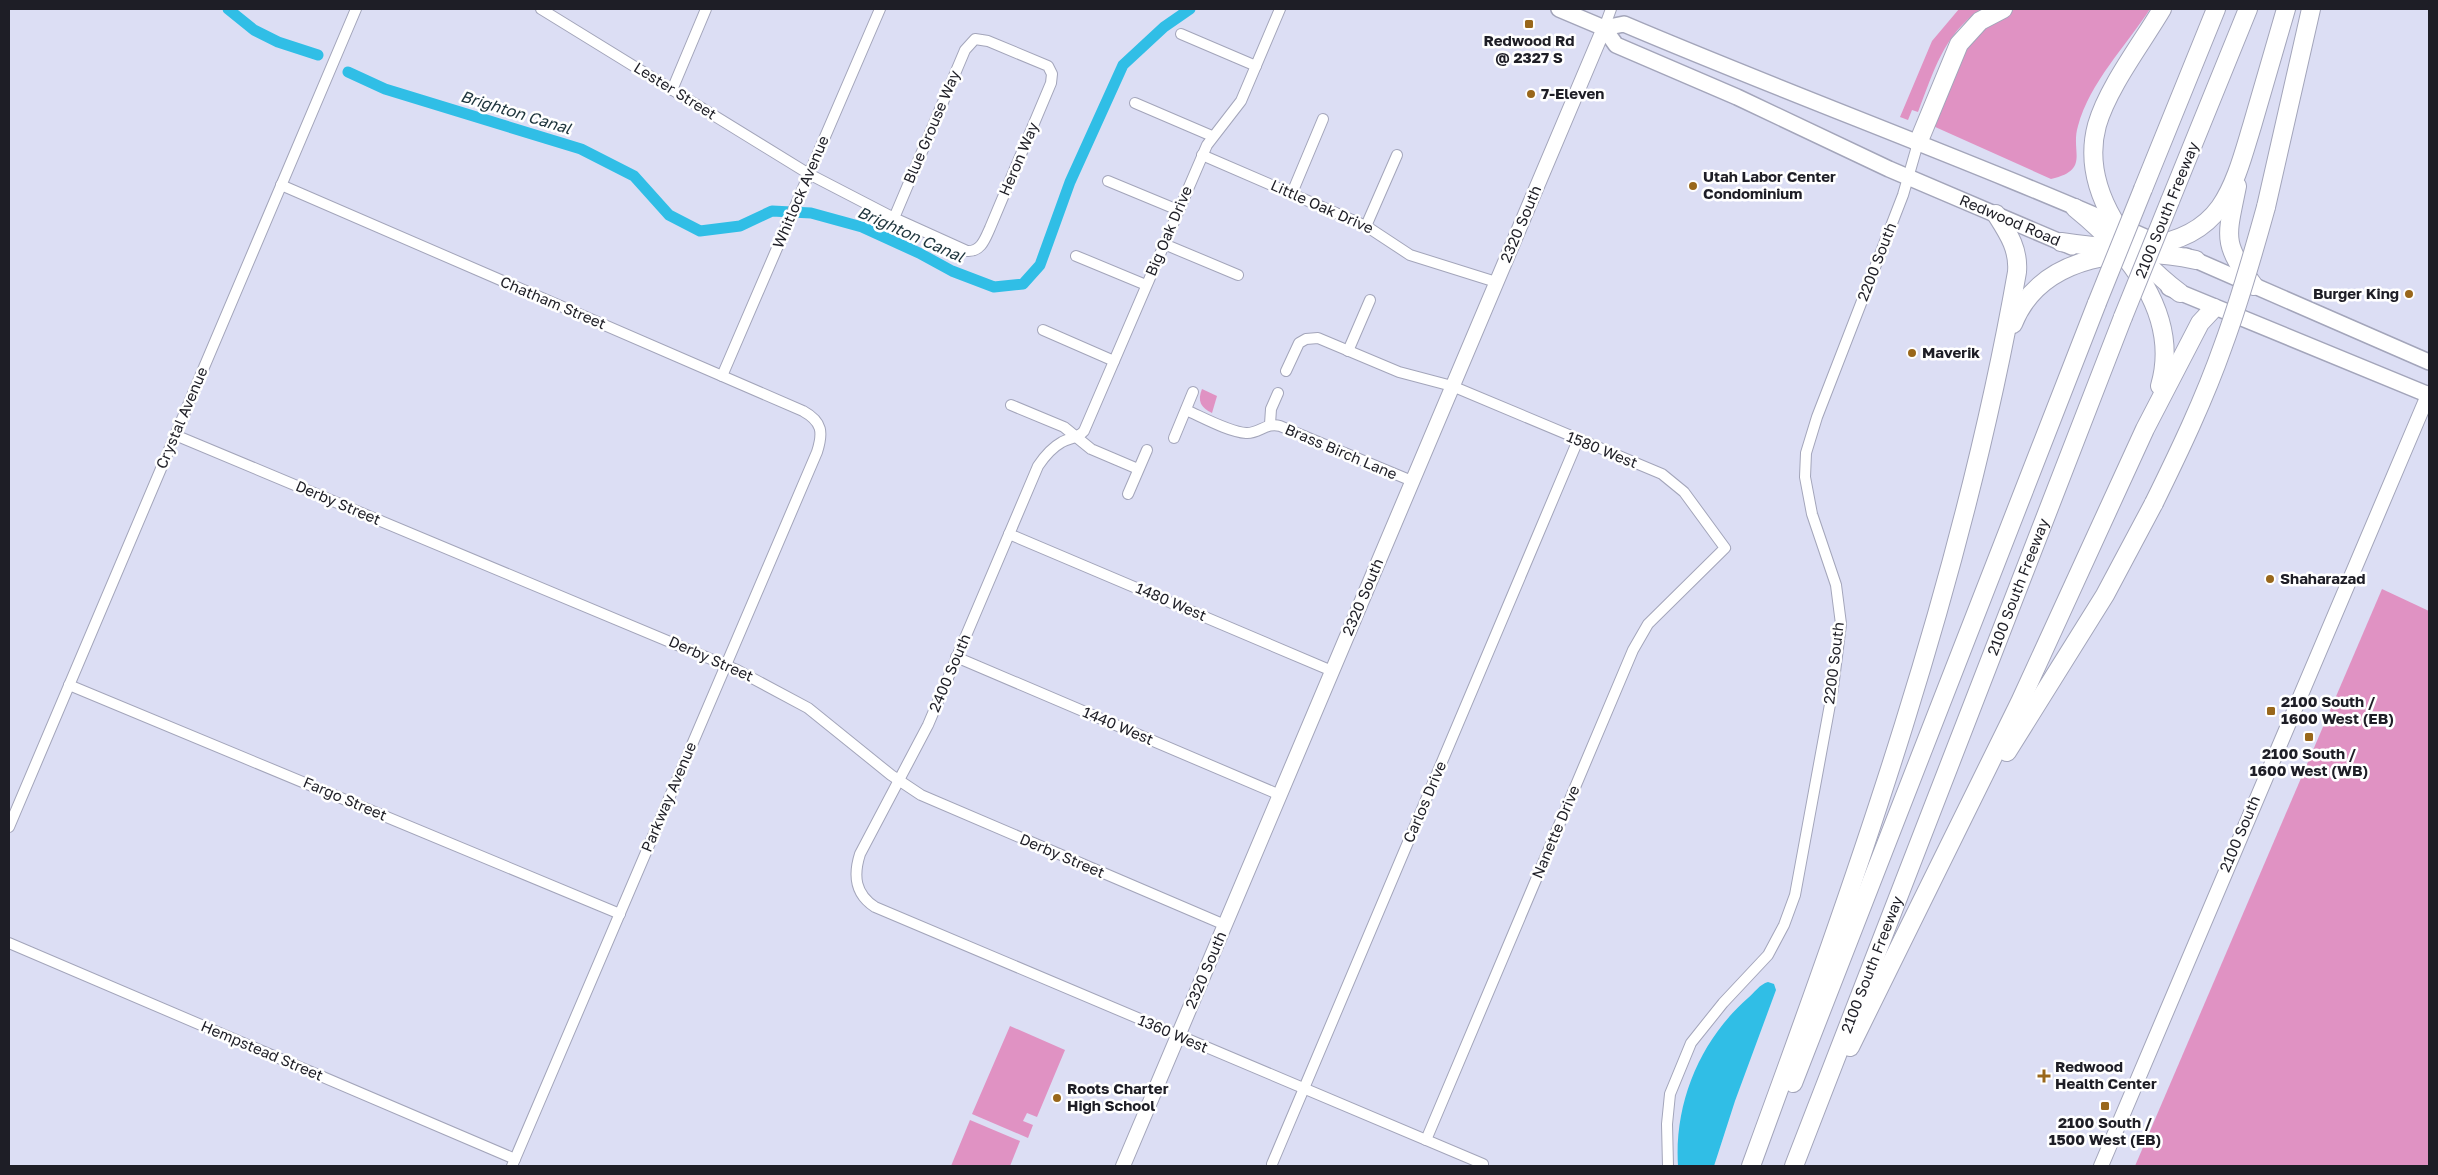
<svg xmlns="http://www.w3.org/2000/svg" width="2438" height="1175" viewBox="0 0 2438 1175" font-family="'Golos Text',sans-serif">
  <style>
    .green { fill: #e092c3 }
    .water { fill: #30bee6 }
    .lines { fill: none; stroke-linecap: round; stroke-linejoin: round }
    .canal { stroke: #30bee6; stroke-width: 11 }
    .street-casing { stroke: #a3a5ba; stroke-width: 12 }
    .secondary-casing { stroke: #a3a5ba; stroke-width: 16 }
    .primary-casing { stroke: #a3a5ba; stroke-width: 18 }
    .highway-casing { stroke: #a3a5ba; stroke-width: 20 }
    .street { stroke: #fff; stroke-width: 10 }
    .secondary { stroke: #fff; stroke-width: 14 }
    .primary { stroke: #fff; stroke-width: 15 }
    .highway { stroke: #fff; stroke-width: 18 }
    .highway-bridge-casing { stroke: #a3a5ba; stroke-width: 20; stroke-linecap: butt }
    .highway-bridge { stroke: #fff; stroke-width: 18 }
    .poi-dot { fill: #99671b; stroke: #fff; stroke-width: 2 }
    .labels { text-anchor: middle; stroke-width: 5; stroke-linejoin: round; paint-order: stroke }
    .poi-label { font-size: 15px; font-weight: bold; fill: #1e1e26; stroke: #fff; text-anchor: start }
    .street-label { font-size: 15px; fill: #1e1e26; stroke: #fff }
    .water-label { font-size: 16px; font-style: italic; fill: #1d343c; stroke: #fff }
  </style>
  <rect width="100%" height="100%" fill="#dcdef4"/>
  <g class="green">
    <path d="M1959,9H1981C1943,35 1934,71 1918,112L1912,110L1908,120L1900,117L1932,41Z"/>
    <path d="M2016,9H2150C2126,46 2090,82 2078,126C2070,152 2091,170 2051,179L1933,126C1945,95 1954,58 1976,33C1986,22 2003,14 2016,9Z"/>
    <path d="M1202,389L1217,396L1212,413C1201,408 1197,401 1202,389Z"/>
    <path d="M2382,589L2429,611V1166H2135Z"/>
    <path d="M1010,1026L1065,1050L1037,1117L1027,1113L1023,1121L1033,1125L1028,1138L972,1114Z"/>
    <path d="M970,1120L1020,1141L1010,1166H951Z"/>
  </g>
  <path class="water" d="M1768,982L1774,984L1776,990L1735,1101L1714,1166H1678C1674,1103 1700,1040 1748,998C1754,993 1760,984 1768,982Z"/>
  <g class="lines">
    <g class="canal">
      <path d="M228,9L254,30L278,42L318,55"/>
      <path d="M348,72L385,89L581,149L634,176L669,215L700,231L740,226L772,211L811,213L862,227L919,253L952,271L994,287L1023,284L1040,265L1070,182L1123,65L1164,27L1190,9"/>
    </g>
    <defs>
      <g id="street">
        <path d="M541,9L809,174L894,218L967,251C981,252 985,239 990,228L1051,83L1052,74L1048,66L988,41L975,39L965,50L894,218"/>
        <path d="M1280,9L1241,101L1207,145L1084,431C1078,438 1070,438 1062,442C1053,447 1044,457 1038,466L928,725L860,854C853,876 855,894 875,907L1483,1164"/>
        <path d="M1604,28L1611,9"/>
        <path d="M1181,34L1256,66"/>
        <path d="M672,90L706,9"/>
        <path d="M1135,103L1212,136"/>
        <path d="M1202,155L1366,226L1410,255L1496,282"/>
        <path d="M1108,181L1178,210"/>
        <path d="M281,185L803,411C823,422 823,433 817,452L512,1166"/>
        <path d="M1292,193L1323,119"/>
        <path d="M1366,226L1397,155"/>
        <path d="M1164,244L1238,275"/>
        <path d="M1076,256L1146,285"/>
        <path d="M1043,330L1114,361"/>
        <path d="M1348,351L1370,300"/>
        <path d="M1286,371L1299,343L1306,339L1318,338L1399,372L1452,386L1662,474L1684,492L1725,548L1648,624L1633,650L1426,1140"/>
        <path d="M722,376L880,9"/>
        <path d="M1011,405L1064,427L1091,449L1138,469"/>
        <path d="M1186,410C1202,417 1229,432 1246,433C1259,434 1266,422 1280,426L1412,481"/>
        <path d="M1270,424L1271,409L1278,393"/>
        <path d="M175,435L737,670L808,708L891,775L921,795L1225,925"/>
        <path d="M1174,438L1193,392"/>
        <path d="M1128,494L1147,450"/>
        <path d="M1009,534L1332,671"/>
        <path d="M956,657L1280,795"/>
        <path d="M69,685L620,914"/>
        <path d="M9,827L356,9"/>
        <path d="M9,943L515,1159"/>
        <path d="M1272,1164L1578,440"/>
        <path d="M1668,1166L1667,1124L1670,1094L1691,1043L1723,1003L1768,955L1784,925L1795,895L1833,688L1841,624L1836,585L1812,514L1805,477L1806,453L1817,417L1903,195L1918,143"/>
      </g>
      <g id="secondary">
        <path d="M1123,1166L1604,28"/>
        <path d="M2101,1166L2429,393"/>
      </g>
      <g id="primary">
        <path id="s1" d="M1559,9L1604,28L1616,45L1737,97L1889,169L2072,247"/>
        <path d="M1604,28L1624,24C1803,100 1986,166 2163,245"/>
        <path d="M2186,256L2429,362"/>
        <path d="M2169,288L2429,395"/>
      </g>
      <g id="highway">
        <path d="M2162,9C2142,43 2108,87 2097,125C2079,191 2131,256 2180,293"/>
        <path d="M1918,143L1959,44L1980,21L2003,9"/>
        <path d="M2237,186C2227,237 2221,242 2254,286"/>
        <path d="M2143,189L2216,9"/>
        <path d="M2170,201L2248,9"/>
        <path d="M2266,207L2311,9"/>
        <path d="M2075,208C2127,250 2181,314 2160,386"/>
        <path d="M2061,242C2112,250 2185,256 2220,207C2236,184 2244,152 2252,126C2263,87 2275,48 2286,9"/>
        <path d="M2013,324C2041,253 2131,245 2196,260"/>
        <path d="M2007,752L2105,595L2154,503"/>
        <path d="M1850,1047L2020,702L2145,429L2200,323L2214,308"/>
        <path d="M1793,1083L2097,303"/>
        <path d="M1751,1166C1858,874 1963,580 2017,272C2019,249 2008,233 1996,214"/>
        <path id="s2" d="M1794,1166L2123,317"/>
      </g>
    </defs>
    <use href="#street" class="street-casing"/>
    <use href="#secondary" class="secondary-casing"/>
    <use href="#primary" class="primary-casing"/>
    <use href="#highway" class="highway-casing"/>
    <use href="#street" class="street"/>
    <use href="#secondary" class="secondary"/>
    <use href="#primary" class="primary"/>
    <use href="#highway" class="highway"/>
    <defs>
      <g id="highway-bridge">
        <path d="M2097,303L2143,189"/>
        <path d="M2123,317L2170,201"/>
        <path d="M2154,503C2179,452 2204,400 2223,346C2240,300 2253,254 2266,207"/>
      </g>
    </defs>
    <use href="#highway-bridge" class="highway-bridge-casing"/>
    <use href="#highway-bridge" class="highway-bridge"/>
  </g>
  <g class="poi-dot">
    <rect x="1524" y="19" width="10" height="10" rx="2.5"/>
    <circle cx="1531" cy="94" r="5"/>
    <circle cx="1693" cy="186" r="5"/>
    <circle cx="2409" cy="294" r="5"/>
    <circle cx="1912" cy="353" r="5"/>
    <circle cx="2270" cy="579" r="5"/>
    <rect x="2266" y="706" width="10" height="10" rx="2.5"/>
    <rect x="2304" y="732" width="10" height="10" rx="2.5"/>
    <path d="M2041.5 1068.5h5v5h5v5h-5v5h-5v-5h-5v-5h5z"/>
    <circle cx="1057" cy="1098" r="5"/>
    <rect x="2100" y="1101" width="10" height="10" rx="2.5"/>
  </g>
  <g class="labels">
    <g class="poi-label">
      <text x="1529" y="46" text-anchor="middle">Redwood Rd<tspan x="1529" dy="17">@ 2327 S</tspan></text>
      <text x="1541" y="99">7-Eleven</text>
      <text x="1703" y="182">Utah Labor Center<tspan x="1703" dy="17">Condominium</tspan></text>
      <text x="2399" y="299" text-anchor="end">Burger King</text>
      <text x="1922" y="358">Maverik</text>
      <text x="2280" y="584">Shaharazad</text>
      <text x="2281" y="707">2100 South /<tspan x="2281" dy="17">1600 West (EB)</tspan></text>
      <text x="2309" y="759" text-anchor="middle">2100 South /<tspan x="2309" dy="17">1600 West (WB)</tspan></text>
      <text x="2055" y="1072">Redwood<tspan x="2055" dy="17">Health Center</tspan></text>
      <text x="1067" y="1094">Roots Charter<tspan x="1067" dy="17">High School</tspan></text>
      <text x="2105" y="1128" text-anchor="middle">2100 South /<tspan x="2105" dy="17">1500 West (EB)</tspan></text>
    </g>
    <g class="street-label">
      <text transform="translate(675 91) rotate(32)" y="5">Lester Street</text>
      <text transform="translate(932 127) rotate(-67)" y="5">Blue Grouse Way</text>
      <text transform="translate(1019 159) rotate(-67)" y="5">Heron Way</text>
      <text transform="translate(801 192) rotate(-67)" y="5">Whitlock Avenue</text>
      <text transform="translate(1322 207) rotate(24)" y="5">Little Oak Drive</text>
      <text transform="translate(2167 210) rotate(-68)" y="5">2100 South Freeway</text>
      <text dy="5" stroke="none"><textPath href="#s1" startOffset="501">Redwood Road</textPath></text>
      <text transform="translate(1521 224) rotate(-67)" y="5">2320 South</text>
      <text transform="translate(1169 231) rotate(-67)" y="5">Big Oak Drive</text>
      <text transform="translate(1877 262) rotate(-69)" y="5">2200 South</text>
      <text transform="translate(553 303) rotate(23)" y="5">Chatham Street</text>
      <text transform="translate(182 418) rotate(-67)" y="5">Crystal Avenue</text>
      <text transform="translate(1602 450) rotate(22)" y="5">1580 West</text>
      <text transform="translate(1341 452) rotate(23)" y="5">Brass Birch Lane</text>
      <text transform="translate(338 503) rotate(23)" y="5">Derby Street</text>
      <text dy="5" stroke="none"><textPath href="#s2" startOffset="621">2100 South Freeway</textPath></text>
      <text transform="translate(1363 597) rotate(-67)" y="5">2320 South</text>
      <text transform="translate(1171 602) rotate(23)" y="5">1480 West</text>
      <text transform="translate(711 659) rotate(24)" y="5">Derby Street</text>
      <text transform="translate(1834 663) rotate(-83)" y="5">2200 South</text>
      <text transform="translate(950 673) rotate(-67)" y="5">2400 South</text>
      <text transform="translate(1118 726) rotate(23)" y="5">1440 West</text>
      <text transform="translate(669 797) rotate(-67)" y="5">Parkway Avenue</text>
      <text transform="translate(345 799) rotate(23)" y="5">Fargo Street</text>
      <text transform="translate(1425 802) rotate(-67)" y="5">Carlos Drive</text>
      <text transform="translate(1556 832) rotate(-67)" y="5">Nanette Drive</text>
      <text transform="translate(2240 834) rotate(-67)" y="5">2100 South</text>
      <text transform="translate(1062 856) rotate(23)" y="5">Derby Street</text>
      <text dy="5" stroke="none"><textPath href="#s2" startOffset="216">2100 South Freeway</textPath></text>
      <text transform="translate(1206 970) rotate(-67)" y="5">2320 South</text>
      <text transform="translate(1173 1034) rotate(23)" y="5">1360 West</text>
      <text transform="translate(262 1051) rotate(23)" y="5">Hempstead Street</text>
    </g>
    <g class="water-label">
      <text transform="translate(516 112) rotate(17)" y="6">Brighton Canal</text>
      <text transform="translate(911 234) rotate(24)" y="6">Brighton Canal</text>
    </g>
  </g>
  <rect width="2438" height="1175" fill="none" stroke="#1e1e26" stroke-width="20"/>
</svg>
